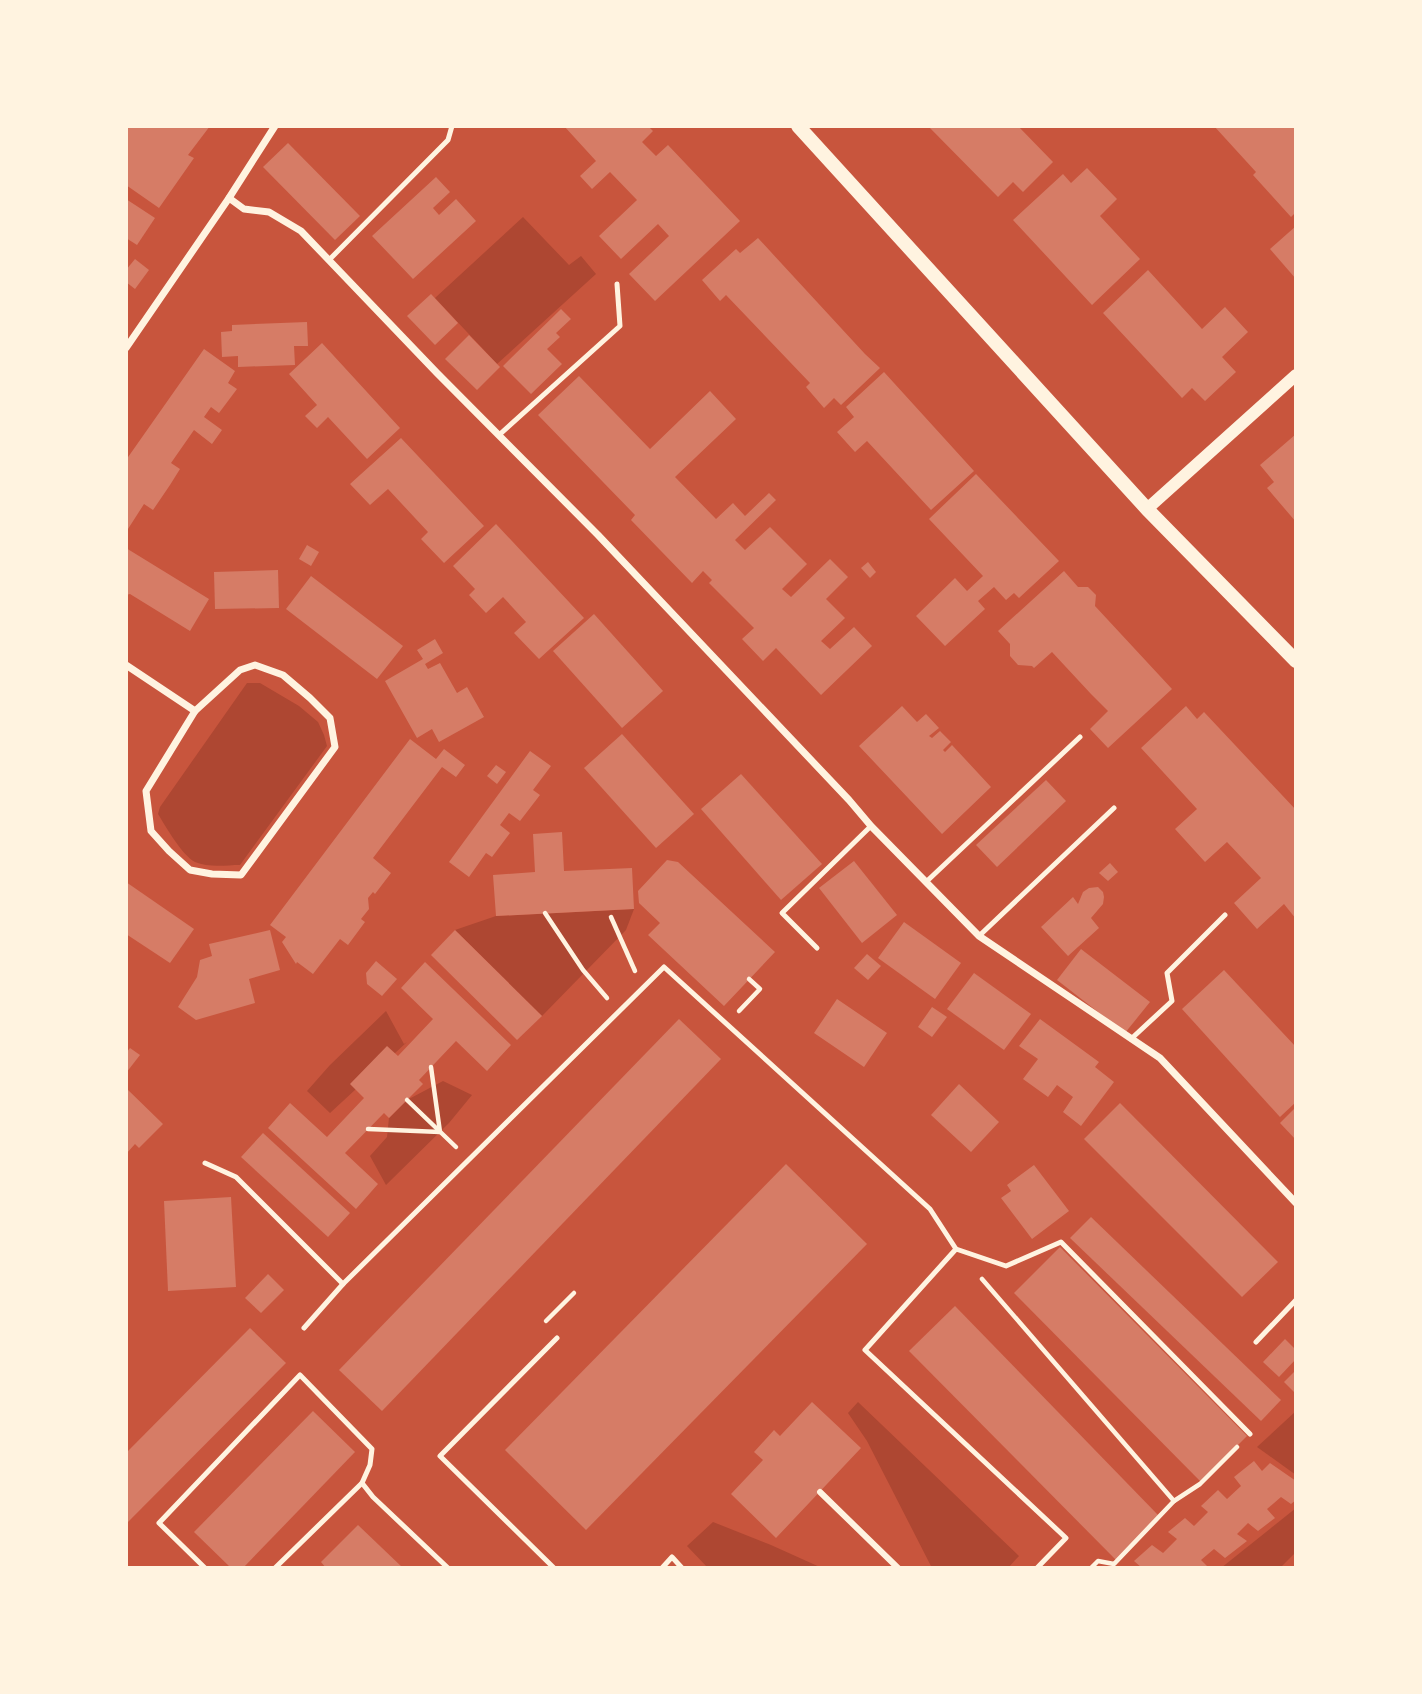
<svg xmlns="http://www.w3.org/2000/svg" width="1422" height="1694" viewBox="0 0 1422 1694" font-family="'Golos Text',sans-serif">
  <style>
    .green { fill: #ae4732 }
    .building { fill: #d67c66 }
    .lines { fill: none; stroke-linecap: round; stroke-linejoin: round }
    .path { stroke: #fff3e0; stroke-width: 4.5 }
    .service { stroke: #fff3e0; stroke-width: 5 }
    .pedestrian { stroke: #fff3e0; stroke-width: 6 }
    .minor { stroke: #fff3e0; stroke-width: 7 }
    .tertiary { stroke: #fff3e0; stroke-width: 12 }
    .secondary { stroke: #fff3e0; stroke-width: 14 }
  </style>
  <rect width="100%" height="100%" fill="#c8553d"/>
  <g class="green">
    <path d="M523,217L569,265L581,256L596,274L497,364L435,298Z"/>
    <path d="M247,683H260L299,706L318,722L324,735L327,746L240,865C226,865 209,868 195,862C182,855 166,827 158,814L160,807Z"/>
    <path d="M634,909L626,930L542,1016L455,930L496,916Z"/>
    <path d="M386,1011L404,1044L407,1042L330,1113L307,1091L330,1065Z"/>
    <path d="M443,1081L472,1095L449,1123L386,1185L370,1156L387,1137L389,1118L407,1100Z"/>
    <path d="M858,1402L1019,1556L1008,1568H932L867,1441L848,1413Z"/>
    <path d="M1296,1411V1475L1257,1447Z"/>
    <path d="M1296,1508V1552L1280,1568H1221Z"/>
    <path d="M713,1522L771,1545L822,1568H708L687,1546Z"/>
  </g>
  <g class="building">
    <path d="M126,126H210L188,155L194,158L159,208L126,185Z"/>
    <path d="M564,126H648L653,131L642,142L656,156L668,145L740,221L655,301L629,274L669,236L658,224L621,259L599,236L637,200L610,172L592,189L580,176L596,161Z"/>
    <path d="M928,126H1018L1053,162L1023,192L1013,182L998,197Z"/>
    <path d="M1214,126H1296V212L1291,217L1253,175L1256,172Z"/>
    <path d="M288,143L360,216L335,240L263,167Z"/>
    <path d="M1087,168L1117,199L1100,216L1140,259L1092,305L1013,220L1063,174L1071,183Z"/>
    <path d="M436,177L450,192L433,208L439,215L456,199L476,221L413,279L372,236Z"/>
    <path d="M126,199L155,218L137,245L126,238Z"/>
    <path d="M1296,226V279L1270,249Z"/>
    <path d="M758,238L865,354L880,368L841,405L834,398L824,408L806,387L810,383L726,295L720,301L702,280L736,249L740,253Z"/>
    <path d="M135,259L149,270L135,289L126,282V270Z"/>
    <path d="M1148,270L1202,329L1225,307L1248,332L1222,357L1236,372L1205,401L1192,388L1182,398L1103,313Z"/>
    <path d="M431,294L458,323L435,345L407,316Z"/>
    <path d="M561,309L571,319L556,333L560,337L547,349L562,364L531,394L503,366Z"/>
    <path d="M307,322L308,346H294L295,365L238,367V356L222,357L221,332L232,331V325Z"/>
    <path d="M469,335L500,367L477,390L445,359Z"/>
    <path d="M322,343L400,428L367,459L328,417L317,428L305,416L317,405L289,374Z"/>
    <path d="M204,349L235,371L228,383L237,389L219,413L211,407L204,417L222,430L212,444L194,430L171,463L180,469L170,485L153,510L144,504L128,529L126,528V460Z"/>
    <path d="M884,372L974,471L931,510L867,441L855,452L837,432L854,417L846,407Z"/>
    <path d="M579,376L650,449L710,391L736,419L675,477L716,519L733,503L745,516L769,493L776,500L735,540L745,550L770,527L807,564L782,589L791,597L830,559L848,577L826,599L845,618L821,641L830,649L854,627L872,646L821,695L776,648L763,661L742,639L754,628L709,583L712,580L703,571L692,583L631,520L635,515L538,415Z"/>
    <path d="M1296,434V522L1267,488L1274,482L1260,465Z"/>
    <path d="M401,438L484,526L444,563L421,539L428,532L388,489L370,505L350,484Z"/>
    <path d="M976,474L1059,561L1019,598L1014,593L1006,600L994,587L978,601L985,609L945,646L916,616L955,578L967,591L983,576L929,519Z"/>
    <path d="M496,524L584,618L539,659L514,633L526,622L503,597L486,613L469,595L475,589L453,566Z"/>
    <path d="M307,545L319,552L311,566L299,559Z"/>
    <path d="M126,548L209,599L190,631L130,594L126,595Z"/>
    <path d="M868,562L876,572L870,578L861,568Z"/>
    <path d="M278,570L279,608L215,609L214,572Z"/>
    <path d="M1064,571L1078,587H1088L1096,595L1095,606L1172,689L1108,748L1090,729L1108,711L1091,694L1052,652L1034,668L1032,666L1018,665L1010,656V644L998,631Z"/>
    <path d="M311,576L403,646L377,679L286,609Z"/>
    <path d="M594,614L663,691L622,728L553,651Z"/>
    <path d="M435,639L443,653L425,664L428,669L440,663L457,693L467,687L484,717L439,742L432,729L417,738L385,681L423,659L417,650Z"/>
    <path d="M902,706L917,722L926,714L939,728L929,736L932,738L940,731L951,742L943,750L945,752L952,745L991,787L942,834L859,746Z"/>
    <path d="M1186,706L1197,719L1204,712L1296,810V919L1284,904L1257,929L1234,903L1261,878L1227,842L1205,862L1175,829L1197,809L1141,748Z"/>
    <path d="M622,734L694,814L656,848L584,768Z"/>
    <path d="M410,739L436,759L444,749L465,765L456,777L442,767L373,858L391,873L375,894L373,892L368,898L369,909L361,919L365,922L348,945L340,939L313,974L297,962L296,964L282,942L286,937L270,925Z"/>
    <path d="M530,751L551,766L533,790L540,795L520,821L509,813L500,825L510,833L492,857L486,853L469,877L449,862Z"/>
    <path d="M496,765L506,772L497,784L487,776Z"/>
    <path d="M741,774L822,864L781,900L701,809Z"/>
    <path d="M1046,780L1066,801L997,867L976,845Z"/>
    <path d="M562,832L564,871L632,868L634,909L496,916L493,875L535,872L533,834Z"/>
    <path d="M667,860L678,862L775,952L724,1006L648,935L660,923L639,903L638,891Z"/>
    <path d="M854,861L897,915L862,943L819,888Z"/>
    <path d="M1110,863L1118,872L1108,881L1099,873Z"/>
    <path d="M126,882L194,929L170,963L126,934Z"/>
    <path d="M1098,887L1103,892L1104,897L1103,904L1091,918L1099,928L1068,956L1041,927L1073,897L1078,904L1083,892L1089,888Z"/>
    <path d="M904,922L961,963L935,999L878,958Z"/>
    <path d="M270,930L280,970L249,979L255,1003L196,1020L178,1007L197,977L200,960L212,956L209,944Z"/>
    <path d="M455,930L542,1016L517,1040L431,955Z"/>
    <path d="M1081,949L1150,1002L1125,1033L1057,980Z"/>
    <path d="M867,954L881,966L868,980L854,968Z"/>
    <path d="M376,961L397,979L382,996L367,984L366,973Z"/>
    <path d="M425,962L511,1045L487,1071L456,1041L419,1080L423,1084L389,1118L384,1113L345,1153L378,1184L356,1209L268,1128L290,1103L327,1137L364,1098L350,1084L387,1046L398,1056L433,1019L401,988Z"/>
    <path d="M1224,970L1296,1047V1102L1280,1117L1182,1009Z"/>
    <path d="M974,973L1031,1014L1004,1050L947,1009Z"/>
    <path d="M837,999L887,1033L864,1067L814,1033Z"/>
    <path d="M932,1007L947,1017L932,1037L918,1027Z"/>
    <path d="M679,1019L721,1059L382,1411L339,1370Z"/>
    <path d="M1040,1019L1099,1062L1095,1067L1114,1082L1081,1126L1063,1112L1073,1097L1057,1085L1048,1097L1023,1079L1038,1059L1019,1046Z"/>
    <path d="M130,1048L140,1055L126,1073V1053Z"/>
    <path d="M959,1084L999,1122L971,1152L931,1115Z"/>
    <path d="M126,1088L163,1124L139,1148L135,1144L126,1154Z"/>
    <path d="M1120,1103L1278,1262L1242,1297L1084,1139Z"/>
    <path d="M1296,1107V1140L1280,1123Z"/>
    <path d="M263,1133L350,1213L328,1237L241,1157Z"/>
    <path d="M786,1164L867,1244L586,1530L505,1450Z"/>
    <path d="M1034,1165L1069,1211L1032,1239L1001,1198L1011,1191L1007,1185Z"/>
    <path d="M231,1197L236,1287L168,1291L164,1201Z"/>
    <path d="M1091,1217L1281,1400L1261,1421L1070,1238Z"/>
    <path d="M1060,1247L1247,1436L1201,1482L1014,1293Z"/>
    <path d="M268,1274L284,1290L261,1313L245,1298Z"/>
    <path d="M955,1306L1158,1515L1116,1560L909,1351Z"/>
    <path d="M250,1328L286,1363L126,1524V1453Z"/>
    <path d="M1285,1339L1296,1350V1359L1279,1377L1263,1362Z"/>
    <path d="M1296,1370V1394L1284,1382Z"/>
    <path d="M812,1402L861,1448L776,1538L731,1494L763,1460L754,1452L774,1430L780,1436Z"/>
    <path d="M313,1411L355,1452L243,1568H231L194,1532Z"/>
    <path d="M1254,1461L1262,1471L1270,1463L1296,1481V1500L1291,1504L1281,1497L1267,1509L1275,1518L1258,1531L1248,1523L1237,1534L1247,1541L1225,1558L1214,1549L1201,1560L1209,1568H1142L1134,1561L1152,1545L1163,1553L1177,1539L1168,1532L1185,1518L1194,1526L1208,1512L1201,1506L1218,1490L1227,1499L1241,1486L1234,1477Z"/>
    <path d="M358,1525L403,1568H326L321,1562Z"/>
  </g>
  <g class="lines">
    <g class="path">
      <path d="M545,913L583,970L607,998"/>
      <path d="M611,917L635,971"/>
      <path d="M739,1011L760,989L749,979"/>
      <path d="M407,1100L456,1147"/>
      <path d="M368,1129L440,1132L431,1067"/>
      <path d="M982,1279L1174,1501"/>
      <path d="M546,1321L574,1293"/>
      <path d="M1091,1568L1098,1561L1114,1564L1174,1501L1200,1484L1237,1447"/>
    </g>
    <g class="service">
      <path d="M329,260L448,140L452,126"/>
      <path d="M499,435L620,326L617,284"/>
      <path d="M926,882L1080,737"/>
      <path d="M979,936L1114,808"/>
      <path d="M817,948L782,913L871,826"/>
      <path d="M1131,1039L1172,1001L1167,973L1225,915"/>
      <path d="M205,1163L236,1177L343,1284"/>
      <path d="M956,1249L1006,1266L1061,1242L1250,1434"/>
      <path d="M304,1328L343,1284L664,967L930,1209L956,1249L865,1350L1066,1538L1037,1568"/>
      <path d="M1256,1342L1296,1300"/>
      <path d="M362,1483L373,1497L448,1568"/>
      <path d="M205,1568L159,1523L300,1375L372,1449L370,1465L362,1483L275,1568"/>
      <path d="M554,1568L440,1456L557,1338"/>
      <path d="M662,1568L672,1557L682,1568"/>
    </g>
    <path class="pedestrian" d="M820,1492L898,1568"/>
    <g class="minor">
      <path d="M229,198L244,209L269,212L301,231L437,373L598,535L849,800L871,826L979,936L1160,1058L1296,1203"/>
      <path d="M126,348L229,198L275,126"/>
      <path d="M126,665L195,711"/>
      <path d="M255,665L283,675L310,698L330,718L335,747L241,875L212,874L190,870L169,851L151,831L146,791L195,711L240,670Z"/>
    </g>
    <path class="tertiary" d="M1147,509L1296,375"/>
    <path class="secondary" d="M798,126L1147,509L1296,661"/>
  </g>
  <rect width="1422" height="1694" fill="none" stroke="#fff3e0" stroke-width="256"/>
</svg>
